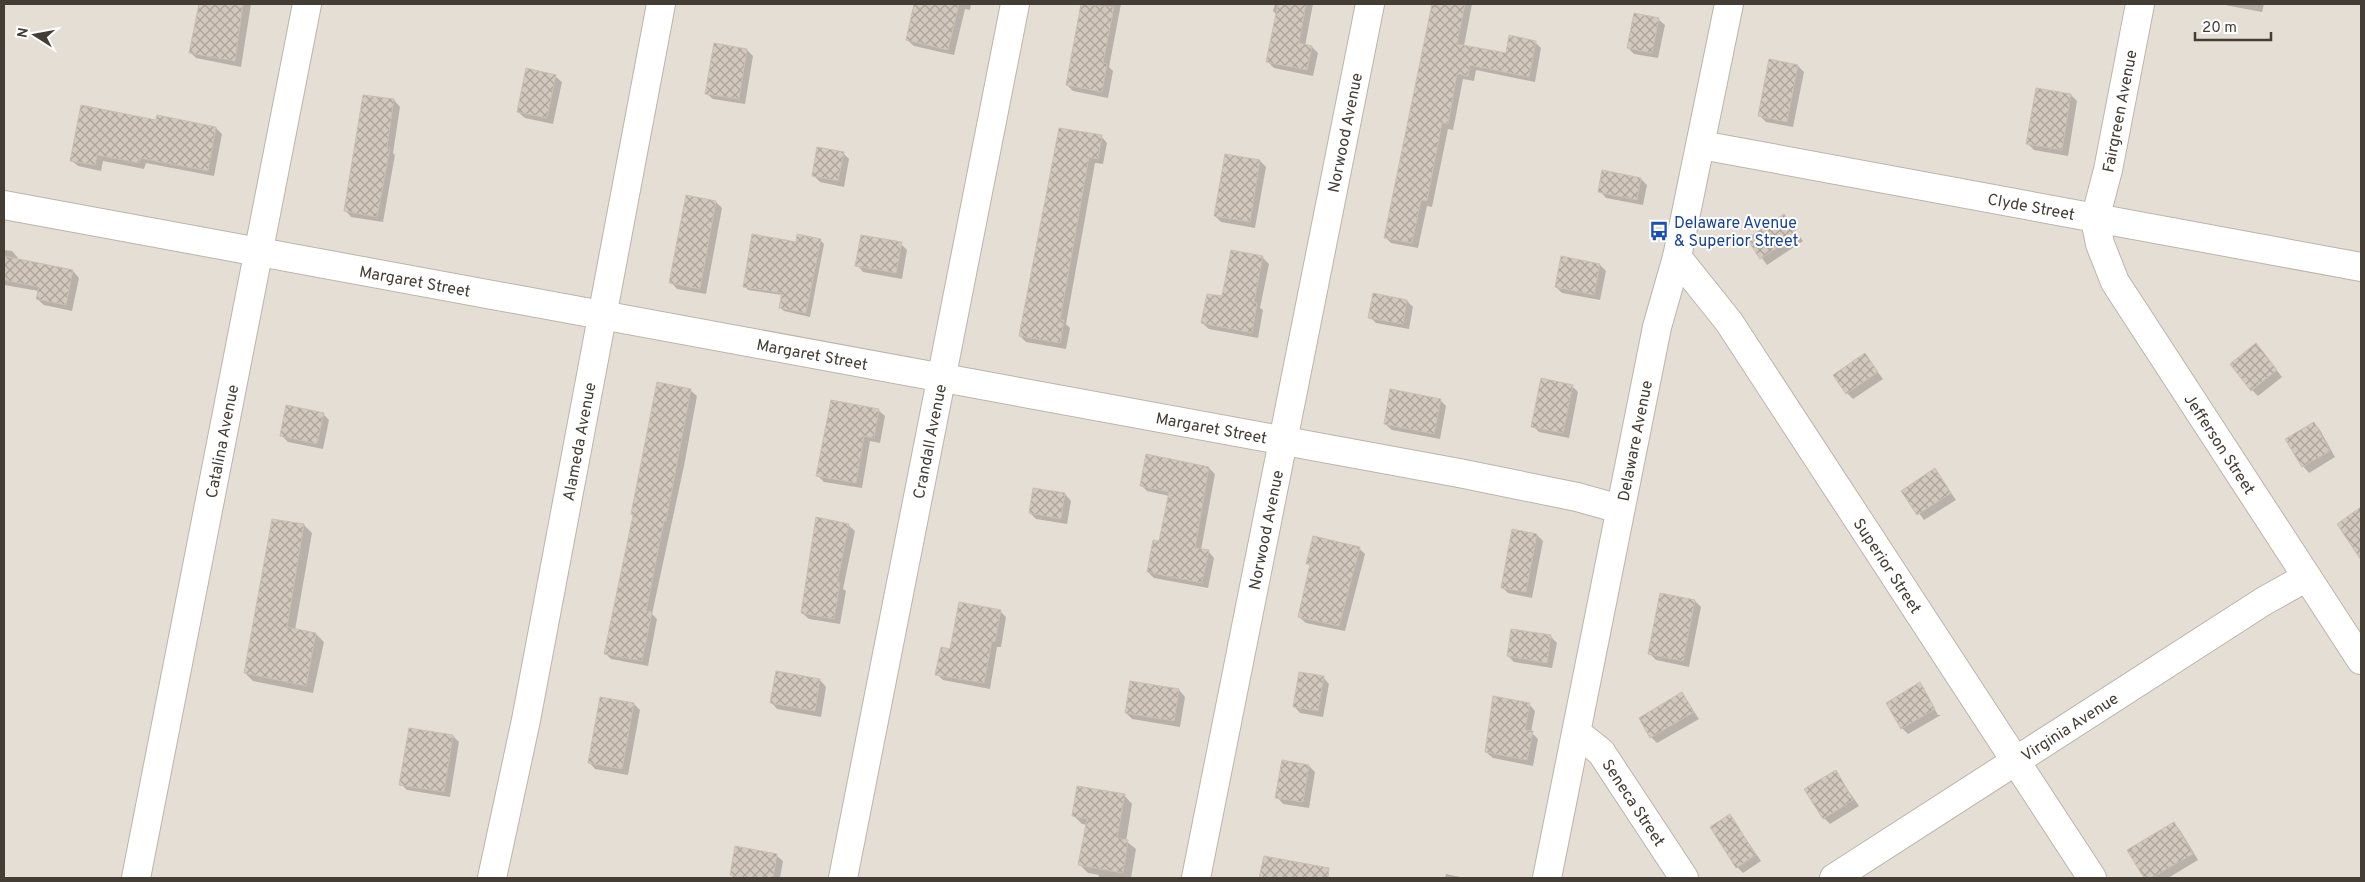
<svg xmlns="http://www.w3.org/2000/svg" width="2365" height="882" viewBox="0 0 2365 882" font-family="Overpass,sans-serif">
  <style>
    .residential { fill: #e5ded5 }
    .shadow { fill: #0003 }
    .building { fill: url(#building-cross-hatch); stroke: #ccbfb1 }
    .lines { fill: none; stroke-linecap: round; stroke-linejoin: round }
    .street-casing { stroke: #bcb4aa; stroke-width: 30 }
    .street { stroke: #fff; stroke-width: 28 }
    .labels { text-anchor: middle; stroke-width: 4; stroke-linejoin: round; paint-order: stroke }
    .street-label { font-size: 16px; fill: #443d36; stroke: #fff }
    .transit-label { font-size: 16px; fill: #164399; stroke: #fff; text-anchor: start }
  </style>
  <defs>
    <pattern id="building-cross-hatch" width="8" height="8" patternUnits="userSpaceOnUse" patternTransform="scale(1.25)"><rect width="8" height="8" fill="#d2c8bd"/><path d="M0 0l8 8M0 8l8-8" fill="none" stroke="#aca49a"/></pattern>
  </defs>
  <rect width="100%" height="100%" fill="#f2ede7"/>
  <rect class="residential" x="4" y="4" width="2357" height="874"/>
  <g class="shadow">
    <path d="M200,4H251L241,67L196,58L190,52Z"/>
    <path d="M919,4H971L970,10L965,9L954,55L914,46L907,40Z"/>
    <path d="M1083,4H1121L1109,67L1113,71L1108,98L1073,91L1067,85Z"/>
    <path d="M1275,4H1313L1305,46L1312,47L1318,53L1313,76L1274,68L1268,62L1277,15L1273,11Z"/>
    <path d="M1433,4H1472L1464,46L1507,54L1535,42L1541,48L1535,82L1476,70L1474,81L1463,79L1453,130L1448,129L1432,207L1427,206L1418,248L1391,243L1385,237Z"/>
    <path d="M2219,4H2264L2262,12Z"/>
    <path d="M1658,19L1665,25L1658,58L1634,54L1628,48Z"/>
    <path d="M747,50L753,56L745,104L713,99L706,93Z"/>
    <path d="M1770,60L1798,66L1804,72L1793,127L1766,122L1759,115Z"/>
    <path d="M555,76L562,82L553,124L525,118L518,112Z"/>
    <path d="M2071,95L2077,101L2068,156L2034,150L2028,144Z"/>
    <path d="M394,100L400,107L393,153L395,155L383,222L351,217L345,210Z"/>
    <path d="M157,121L216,128L222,134L214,176L146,163L144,169L103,161L101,171L78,166L71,160Z"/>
    <path d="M1060,129L1101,136L1107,143L1103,164L1095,163L1066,324L1070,328L1066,349L1026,342L1020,336Z"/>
    <path d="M843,153L849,159L844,187L820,182L814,176Z"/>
    <path d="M1260,161L1266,167L1255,228L1221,222L1215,216Z"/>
    <path d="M1641,179L1647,185L1643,205L1606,198L1600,191Z"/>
    <path d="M687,196L716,202L722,208L706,294L677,289L671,282Z"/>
    <path d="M1784,216L1803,241L1767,265L1748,239Z"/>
    <path d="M820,240L824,244L810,317L784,311L780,307L782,295L748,290L745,286L796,243Z"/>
    <path d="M901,244L907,250L902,279L863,272L857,265Z"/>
    <path d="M4,250L12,251L18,258L17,260L73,271L79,278L72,311L44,305L37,299L39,291L4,285Z"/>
    <path d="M1262,257L1269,264L1260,308L1263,310L1258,338L1209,329L1202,323L1223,298Z"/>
    <path d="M1600,265L1606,271L1600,300L1562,293L1556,287Z"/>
    <path d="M1407,301L1413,307L1409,329L1376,323L1370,317Z"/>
    <path d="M2262,351L2282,377L2258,396L2252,390Z"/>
    <path d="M1865,355L1883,379L1853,399L1847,393Z"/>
    <path d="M1572,386L1578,392L1569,438L1539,432L1533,426Z"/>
    <path d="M690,390L697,396L684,466L652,614L657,619L648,666L611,659L605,653Z"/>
    <path d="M1440,400L1446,406L1440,439L1392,430L1385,424Z"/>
    <path d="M878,410L885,416L880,443L870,441L862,488L824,482L818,476Z"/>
    <path d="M323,414L329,420L323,449L288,442L282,436Z"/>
    <path d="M2314,423L2320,430L2335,457L2309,473L2303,466Z"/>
    <path d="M1209,468L1215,474L1201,550L1208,551L1214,558L1208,588L1154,578L1148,572L1160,543L1169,496L1147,491L1141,485Z"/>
    <path d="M1935,470L1956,500L1924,520L1903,491Z"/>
    <path d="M1065,494L1071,501L1067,524L1036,519L1030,513Z"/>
    <path d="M273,520L304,525L312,533L295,630L316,634L324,642L313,693L253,681L245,673Z"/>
    <path d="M848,525L855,531L843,589L846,591L840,624L809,619L802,613Z"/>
    <path d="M1537,535L1543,541L1532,598L1508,593L1502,587Z"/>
    <path d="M1359,548L1365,554L1345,631L1306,623L1299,617L1310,566L1308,563Z"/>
    <path d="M1695,601L1701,607L1689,667L1656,660L1650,654Z"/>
    <path d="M1000,611L1006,617L1001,647H997L990,689L943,680L937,674L952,651Z"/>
    <path d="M1551,637L1557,643L1552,668L1514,662L1508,656Z"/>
    <path d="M777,672L820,680L826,687L821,717L777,709L771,702Z"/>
    <path d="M1323,677L1329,684L1323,717L1300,713L1294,706Z"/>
    <path d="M1920,684L1925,689H1923L1938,715H1941L1908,734L1902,728Z"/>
    <path d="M1179,690L1185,697L1180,727L1132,719L1126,713Z"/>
    <path d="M1682,694L1699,719L1657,743L1651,737Z"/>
    <path d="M634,704L640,710L628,775L595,769L589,762Z"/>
    <path d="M1529,704L1535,711L1531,732L1538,739L1533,766L1493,758L1486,752Z"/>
    <path d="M410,729L453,736L459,742L450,797L407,790L401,784Z"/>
    <path d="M1309,766L1315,772L1309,808L1283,804L1277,797Z"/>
    <path d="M1835,771L1859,806L1830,824L1824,818Z"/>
    <path d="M1124,795L1132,804L1126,841L1136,849L1131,878H1098L1099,875L1088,873L1080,865L1087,825L1082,824L1074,816Z"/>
    <path d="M1730,816L1761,861L1743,873L1737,867Z"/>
    <path d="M2174,824L2180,830L2198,860L2168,878H2145L2129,850Z"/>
    <path d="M776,855L783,861L780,878H734L731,875Z"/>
    <path d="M1265,857L1313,871L1312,878H1261Z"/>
    <path d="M1446,874L1465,878H1445Z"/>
  </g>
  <g class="building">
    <path d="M199,4H243L235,61L189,53Z"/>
    <path d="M914,4H959L948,50L906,40Z"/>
    <path d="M1081,4L1114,7L1103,63L1107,64L1102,92L1066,85Z"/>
    <path d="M1278,4H1306L1299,43L1312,46L1307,70L1266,62Z"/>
    <path d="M1432,4H1465L1457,44L1506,53L1509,35L1536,41L1529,77L1470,65L1468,76L1457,74L1448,124L1442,123L1427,201L1421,200L1412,243L1384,238Z"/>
    <path d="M1634,13L1659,18L1652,53L1627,48Z"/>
    <path d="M714,43L747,49L739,99L705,94Z"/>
    <path d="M1769,59L1798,65L1787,122L1758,116Z"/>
    <path d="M526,68L556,75L547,118L517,112Z"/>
    <path d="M2036,88L2071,94L2062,150L2026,144Z"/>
    <path d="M363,95L394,99L387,147L390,148L377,217L344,211Z"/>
    <path d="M81,105L156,120L157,115L216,127L208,171L140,158L139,163L97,155L95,165L70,161Z"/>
    <path d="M1059,128L1102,135L1098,159L1089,157L1060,320H1064L1060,343L1019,336Z"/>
    <path d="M817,147L844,152L838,181L812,176Z"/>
    <path d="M1225,154L1260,160L1250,222L1214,216Z"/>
    <path d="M1602,170L1641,178L1637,200L1598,192Z"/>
    <path d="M686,195L716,201L700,289L669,283Z"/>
    <path d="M1784,214L1798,234L1760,259L1747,239Z"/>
    <path d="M752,234L796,242L797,234L821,239L806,313L779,308L782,293L743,287Z"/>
    <path d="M861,235L902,242L896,273L855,266Z"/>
    <path d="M1231,250L1263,256L1254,302L1257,303L1252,333L1201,323L1207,294L1222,296Z"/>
    <path d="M4,256L73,270L66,305L36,299L39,287L4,280Z"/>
    <path d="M1561,256L1600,264L1594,295L1555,287Z"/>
    <path d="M1373,293L1407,300L1403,324L1368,318Z"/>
    <path d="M2256,343L2277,370L2251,391L2230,364Z"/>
    <path d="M1865,353L1878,372L1846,394L1833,375Z"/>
    <path d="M1541,378L1573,385L1563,433L1531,427Z"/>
    <path d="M657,382L691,389L666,521H664L646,611L652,612L642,661L604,654L633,515L631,514Z"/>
    <path d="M1390,389L1441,399L1434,434L1384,424Z"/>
    <path d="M831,400L879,409L874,438L864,436L856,483L816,476Z"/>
    <path d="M286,405L324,413L317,444L280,436Z"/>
    <path d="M2314,422L2330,451L2302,467L2285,439Z"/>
    <path d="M1146,454L1209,467L1195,548L1209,550L1202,583L1147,572L1153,540L1159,541L1169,492L1140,486Z"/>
    <path d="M1935,468L1951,493L1917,515L1901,491Z"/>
    <path d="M1033,488L1065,493L1061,519L1029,513Z"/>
    <path d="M2361,507V560L2337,524Z"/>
    <path d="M816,517L849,524L837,583H840L834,619L801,613Z"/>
    <path d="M272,519L304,524L287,627L316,633L306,686L244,673Z"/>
    <path d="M1512,529L1537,534L1526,592L1501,588Z"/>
    <path d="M1313,536L1360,547L1339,626L1298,617L1310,564H1306Z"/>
    <path d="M1660,593L1695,600L1683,661L1648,654Z"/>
    <path d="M959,602L1001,610L995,642L992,641L984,683L935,675L941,647L950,649Z"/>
    <path d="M1511,629L1551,635L1547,663L1507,656Z"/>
    <path d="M776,671L820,679L815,711L770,703Z"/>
    <path d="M1299,672L1324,676L1318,711L1293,707Z"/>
    <path d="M1130,681L1179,689L1174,721L1125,713Z"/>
    <path d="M1920,682L1935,709L1901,729L1886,703Z"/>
    <path d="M1682,692L1694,712L1650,738L1639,718Z"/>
    <path d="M1493,696L1530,703L1525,730L1533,731L1527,760L1485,752Z"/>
    <path d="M600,697L634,703L622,769L588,763Z"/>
    <path d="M409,728L453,735L444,792L399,785Z"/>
    <path d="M1282,760L1309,765L1303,802L1275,798Z"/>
    <path d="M1836,770L1853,800L1823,819L1804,789Z"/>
    <path d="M1077,786L1125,794L1117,838L1128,840L1123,873L1078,865L1087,819L1072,816Z"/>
    <path d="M1730,814L1756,855L1736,868L1710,827Z"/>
    <path d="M2174,822L2193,854L2151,878H2144L2127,850Z"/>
    <path d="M735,846L777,854L773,878H745L730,875Z"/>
    <path d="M1264,856L1329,868L1328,878H1259Z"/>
  </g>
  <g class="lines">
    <defs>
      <g id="street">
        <path id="s1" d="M2140,4L2108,170L2095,219L2100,244L2115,282L2361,660"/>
        <path id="s2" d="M1701,145L2361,267"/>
        <path id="s3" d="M4,205L1459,473L1577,497L1620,509"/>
        <path id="s4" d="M1677,257L1729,322L2092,878"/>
        <path id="s5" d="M1577,733L1601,752L1684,878"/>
        <path id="s6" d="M136,878L307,4"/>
        <path id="s7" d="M492,878L526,720L661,4"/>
        <path id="s8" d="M843,878L1015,4"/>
        <path id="s9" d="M1196,878L1370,4"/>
        <path id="s10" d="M1547,878L1657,327L1677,257L1729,4"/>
        <path id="s11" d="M1834,878L2264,601L2307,577"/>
      </g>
    </defs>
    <use href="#street" class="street-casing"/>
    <use href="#street" class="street"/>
  </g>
  <defs>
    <symbol id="bus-bare" viewBox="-9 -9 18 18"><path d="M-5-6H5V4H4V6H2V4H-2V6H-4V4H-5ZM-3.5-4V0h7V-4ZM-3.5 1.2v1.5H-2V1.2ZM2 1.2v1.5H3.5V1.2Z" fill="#1a4fb4" stroke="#fff" stroke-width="2.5" paint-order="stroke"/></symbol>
  </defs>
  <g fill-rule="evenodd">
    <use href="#bus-bare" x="1645" y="217" width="28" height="28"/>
  </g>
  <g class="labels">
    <g class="street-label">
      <text transform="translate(2119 111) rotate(-79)" y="6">Fairgreen Avenue</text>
      <text dy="6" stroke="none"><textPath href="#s9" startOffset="760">Norwood Avenue</textPath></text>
      <text dy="6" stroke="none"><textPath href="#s2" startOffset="336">Clyde Street</textPath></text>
      <text dy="6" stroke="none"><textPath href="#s3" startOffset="418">Margaret Street</textPath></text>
      <text dy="6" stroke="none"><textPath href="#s3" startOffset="822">Margaret Street</textPath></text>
      <text dy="6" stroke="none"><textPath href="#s3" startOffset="1228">Margaret Street</textPath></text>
      <text dy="6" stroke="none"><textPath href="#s10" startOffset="446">Delaware Avenue</textPath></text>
      <text dy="6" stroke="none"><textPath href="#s6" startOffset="445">Catalina Avenue</textPath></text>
      <text dy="6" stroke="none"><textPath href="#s7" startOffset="445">Alameda Avenue</textPath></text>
      <text dy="6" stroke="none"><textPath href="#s8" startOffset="445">Crandall Avenue</textPath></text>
      <text dy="6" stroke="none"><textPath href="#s1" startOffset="479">Jefferson Street</textPath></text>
      <text dy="6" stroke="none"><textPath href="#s9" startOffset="355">Norwood Avenue</textPath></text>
      <text dy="6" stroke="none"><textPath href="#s4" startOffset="374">Superior Street</textPath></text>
      <text dy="6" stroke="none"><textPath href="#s11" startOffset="280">Virginia Avenue</textPath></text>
      <text dy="6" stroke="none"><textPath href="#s5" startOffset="91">Seneca Street</textPath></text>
    </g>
    <g class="transit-label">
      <text x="1674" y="228">Delaware Avenue<tspan x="1674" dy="18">&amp; Superior Street</tspan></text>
    </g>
  </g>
  <rect width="2365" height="882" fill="none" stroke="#443d36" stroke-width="10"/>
  <g transform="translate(35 35) rotate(281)" stroke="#ffffff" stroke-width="4" paint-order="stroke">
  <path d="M0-4L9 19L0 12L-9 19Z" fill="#443d36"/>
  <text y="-8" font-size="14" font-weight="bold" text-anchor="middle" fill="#443d36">N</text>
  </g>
  <path d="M2195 32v8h76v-8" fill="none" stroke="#443d36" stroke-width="2.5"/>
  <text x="2202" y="32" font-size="15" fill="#443d36" stroke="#ffffff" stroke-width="4" paint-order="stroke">20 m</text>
</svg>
